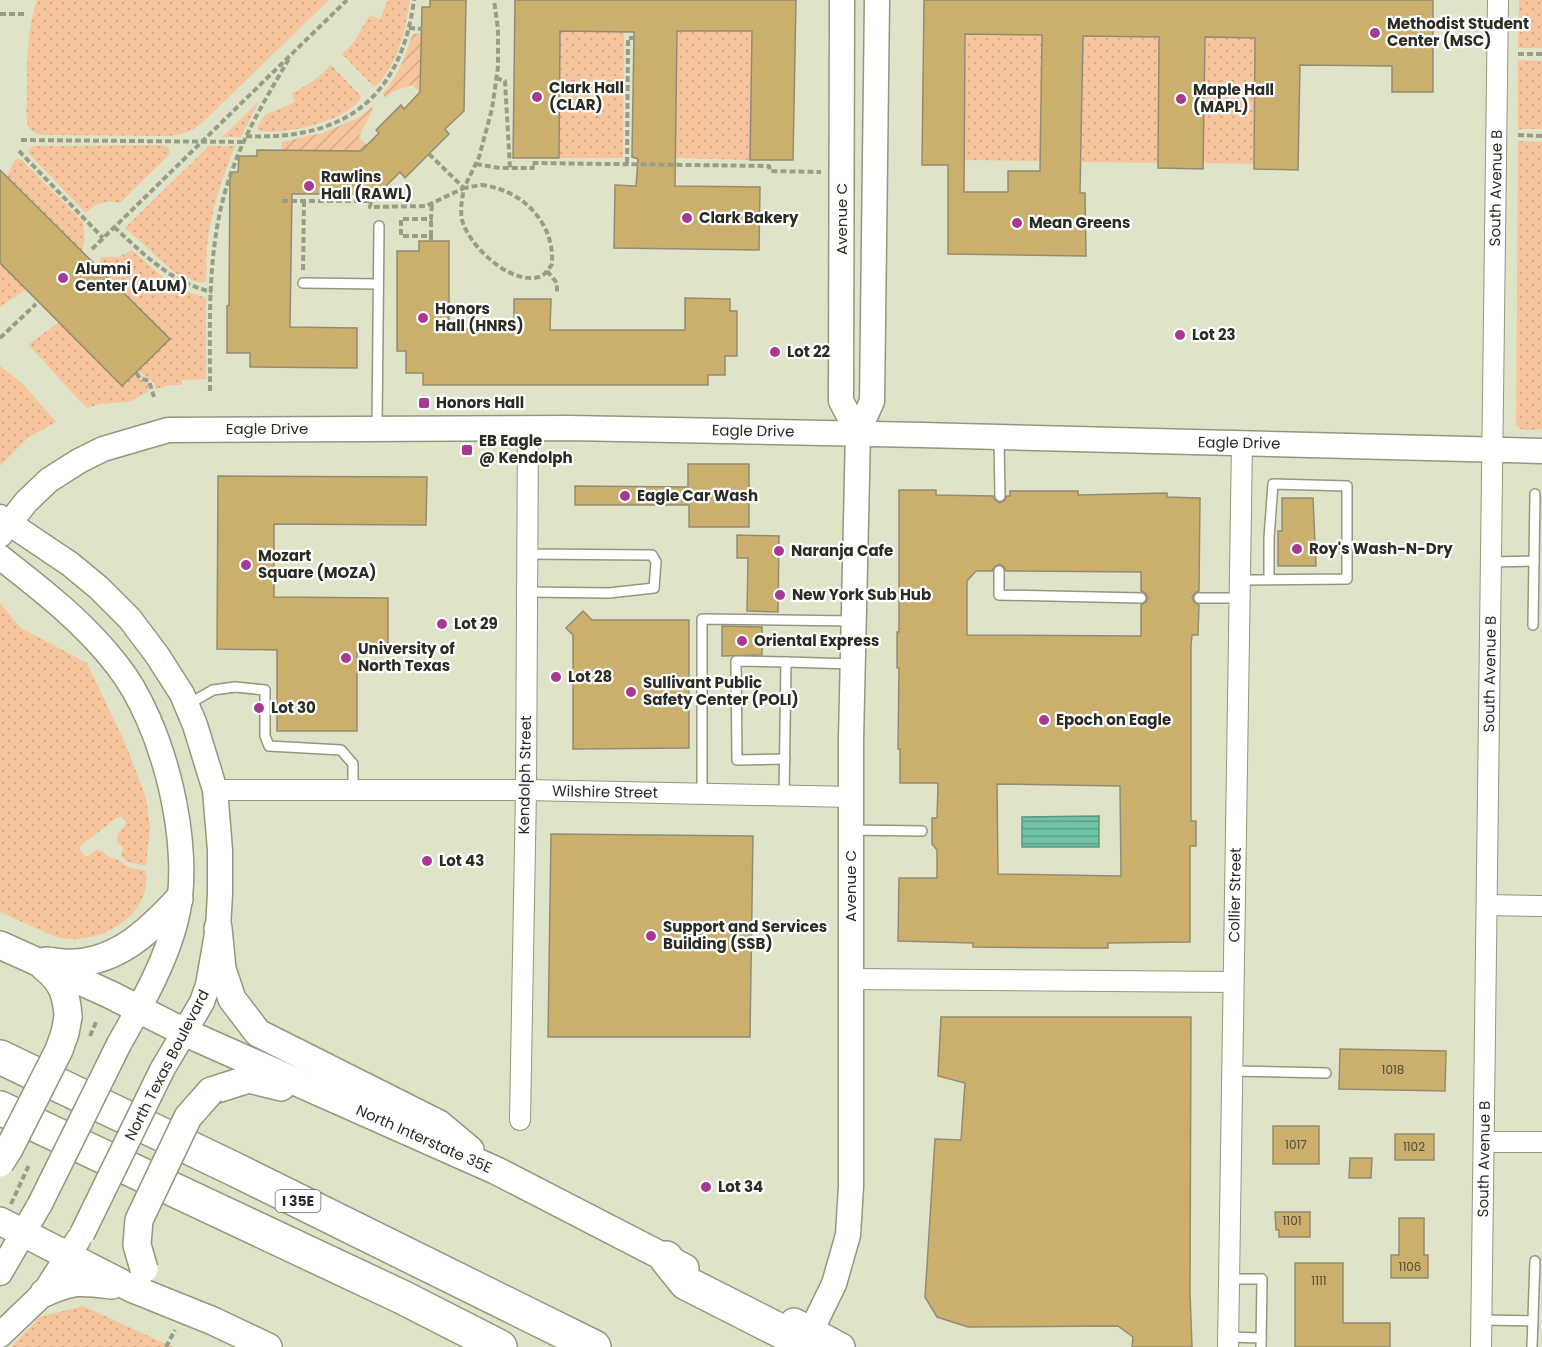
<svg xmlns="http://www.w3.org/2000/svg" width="1542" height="1347" viewBox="0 0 1542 1347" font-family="Poppins,sans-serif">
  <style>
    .grass { fill: url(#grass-dots) }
    .garden { fill: url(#garden-furrows) }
    .water { fill: url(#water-rules); stroke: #5c9580; stroke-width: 1.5 }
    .building { fill: #cbaf6d; stroke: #958b72; stroke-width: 1.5; fill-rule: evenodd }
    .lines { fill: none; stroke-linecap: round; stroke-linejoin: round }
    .service-casing { stroke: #93977e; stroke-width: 12 }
    .minor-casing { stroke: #93977e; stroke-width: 22 }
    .tertiary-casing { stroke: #93977e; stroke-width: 27 }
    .secondary-casing { stroke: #93977e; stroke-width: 30 }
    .motorway-casing { stroke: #93977e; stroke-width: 36 }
    .path { stroke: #999d88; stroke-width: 4; stroke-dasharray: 6 3; stroke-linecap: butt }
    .service { stroke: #fff; stroke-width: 9 }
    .minor { stroke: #fff; stroke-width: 20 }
    .tertiary { stroke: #fff; stroke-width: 24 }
    .secondary { stroke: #fff; stroke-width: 27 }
    .motorway { stroke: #fff; stroke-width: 33 }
    .tertiary-bridge-casing { stroke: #93977e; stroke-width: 27; stroke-linecap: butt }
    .secondary-bridge-casing { stroke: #93977e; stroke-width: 30; stroke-linecap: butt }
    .path-bridge { stroke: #999d88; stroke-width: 4; stroke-dasharray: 6 3; stroke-linecap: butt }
    .tertiary-bridge { stroke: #fff; stroke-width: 24 }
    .secondary-bridge { stroke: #fff; stroke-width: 27 }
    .poi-dot { fill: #a93893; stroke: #fff; stroke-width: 2 }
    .labels { text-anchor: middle; stroke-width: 4.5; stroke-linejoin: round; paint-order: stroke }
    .number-label { font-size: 12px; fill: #524c34 }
    .shield { fill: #fff; stroke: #6a6b64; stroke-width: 1.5 }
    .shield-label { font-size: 14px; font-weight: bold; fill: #2a2b21 }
    .poi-label { font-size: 15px; font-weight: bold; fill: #2a2b21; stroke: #fff; text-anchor: start }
    .street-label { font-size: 15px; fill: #2a2b21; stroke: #fff }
  </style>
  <defs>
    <pattern id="grass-dots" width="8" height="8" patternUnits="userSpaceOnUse" patternTransform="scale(1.5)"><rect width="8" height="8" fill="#f6c59e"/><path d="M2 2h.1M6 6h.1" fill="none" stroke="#d3a988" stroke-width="1.8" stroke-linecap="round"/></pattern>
    <pattern id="garden-furrows" width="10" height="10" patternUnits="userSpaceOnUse" patternTransform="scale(1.5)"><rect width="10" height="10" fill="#f6c59e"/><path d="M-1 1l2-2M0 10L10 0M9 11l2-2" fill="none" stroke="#d3a988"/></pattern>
    <pattern id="water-rules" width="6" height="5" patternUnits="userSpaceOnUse" patternTransform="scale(1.5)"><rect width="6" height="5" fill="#71c3a8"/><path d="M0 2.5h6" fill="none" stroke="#5d9f88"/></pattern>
  </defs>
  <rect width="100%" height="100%" fill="#dfe4c9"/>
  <g class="grass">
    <path d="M37,0H329L202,123C191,132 183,135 168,136L41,135C37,133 32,132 29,128C25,120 27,108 27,99C27,66 26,32 37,0Z"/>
    <path d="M388,0H410C406,29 398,63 377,85L373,86L342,54L354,42L370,15L380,19Z"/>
    <path d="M1519,0H1542V48H1518Z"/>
    <path d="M560,31L624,32L623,158H559Z"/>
    <path d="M677,31H752L750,160L675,158Z"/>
    <path d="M965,34L1042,35L1041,161L964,160Z"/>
    <path d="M1083,36L1159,37L1158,163L1082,162Z"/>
    <path d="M1205,37L1255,38L1254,164L1203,163Z"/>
    <path d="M1518,60L1542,61V129H1518Z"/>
    <path d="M331,65L361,96C354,120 279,137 258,130L257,128L263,117L267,114L295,102L292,93C308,86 319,77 331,65Z"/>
    <path d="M259,101L241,137H222Z"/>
    <path d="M1518,141L1542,142V429C1533,429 1522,433 1516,425Z"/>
    <path d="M161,145L168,147L170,151L168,156L120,203C106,200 96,202 86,213L29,154L28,150L34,146Z"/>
    <path d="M209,146H235C222,179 210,213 207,248C206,259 207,270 206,281L200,283L175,273L125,228Z"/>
    <path d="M18,159L22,160L83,222L85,239L82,251L7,176L14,161Z"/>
    <path d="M132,250L173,286L206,298V379L182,380V385H170L156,389L153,381L137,371L170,339L99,267L101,257H119Z"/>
    <path d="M0,263L27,289L0,307Z"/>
    <path d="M59,322L122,386L133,375L148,384L149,391L129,402L101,404L87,408C66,388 49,365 28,345Z"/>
    <path d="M0,366L23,384L56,422L28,438L0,466Z"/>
    <path d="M0,603L21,628L87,663L126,745L146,798L150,828L146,866L128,862L121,856L123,848L117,842L118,833L125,826L126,822L122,817H118L80,846V850L85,856H88L96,850C104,851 105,854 111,858L117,859L128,867L146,871C152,918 97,947 56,937L0,912Z"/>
    <path d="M83,1306L173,1347H11L40,1317Z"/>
  </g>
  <g class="garden">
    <path d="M422,33L420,92L412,85L394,91L385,98L383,93C398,76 405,57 412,36L413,34Z"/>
    <path d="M372,107L373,109L359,137L367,145L361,151H281L282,142L322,133L358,118Z"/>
  </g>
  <path class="water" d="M1099,816V847H1022V817Z"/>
  <g class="building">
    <path d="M430,0H466L464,111L445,129L449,134L405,178L400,172L378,194H292L290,327L357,328V368L250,367V353H227V306L229,305L230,172H238L239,156H257V150L361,151L379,133L376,130L401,105L404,109L420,92L422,7H430Z"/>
    <path d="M515,0H796L793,160H750L752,31H677L675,186L760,187L759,250L614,248L615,185L636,186L638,159L632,157L634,32L560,31L559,158H513Z"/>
    <path d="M924,0H1433V92H1392V66L1300,65L1298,170L1254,169L1255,38L1205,37L1203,169L1158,168L1159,37L1083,36L1080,193H1085L1086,256L948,254V165H922ZM965,34L1042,35L1040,171H1008V192H964Z"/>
    <path d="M0,170L170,339L122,386L0,263Z"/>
    <path d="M419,241H449V329H514V299H551L550,330H685V298L730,299V311H737V356H725V375H708V385H423V373H406V351H397V251H419Z"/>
    <path d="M688,464H749V527H689V505H575V486L688,487Z"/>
    <path d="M218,476L427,477L426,525L274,524V597L388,598V650H357V731H277V650L217,649Z"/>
    <path d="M899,490H936V495L993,496L995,500L1000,503L1004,501L1007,496H1010V491H1078V495L1167,493V497L1200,498L1199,591L1195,593L1192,597L1194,602L1199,605L1198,635H1192L1191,645V821H1196V846H1190V942L1108,943V948H1082L973,947V943L898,941L899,878H937V850L932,844V818H937L938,783H900V749H898L899,668H897V632H899ZM1000,564L1004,567L1006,571L1141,572V591L1145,593L1148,598L1146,602L1141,605V636L967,635V581L976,571H992L995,566ZM997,784L1120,786L1121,876L998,874Z"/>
    <path d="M1282,498H1313L1316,566H1278V531H1282Z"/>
    <path d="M737,535L779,536L778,612L747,611L748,558H737Z"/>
    <path d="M583,611L592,620H689V748L573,749V635L566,628Z"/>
    <path d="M722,626L762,627V655L722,656Z"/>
    <path d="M551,834L753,836L750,1037H548Z"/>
    <path d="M941,1017H1191L1190,1292L1192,1347H1132L1133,1337L1118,1326L968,1327L937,1317L925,1297L935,1139L961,1140L965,1083L938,1076Z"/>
    <path d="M1340,1049L1446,1051L1445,1091L1339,1089Z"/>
    <rect x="1273" y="1126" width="46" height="38"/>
    <rect x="1395" y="1134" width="39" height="26"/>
    <path d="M1350,1158H1372L1371,1178H1349Z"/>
    <path d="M1275,1212H1310V1237H1279V1230H1276Z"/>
    <path d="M1399,1218H1424V1255H1428V1278H1391V1255H1399Z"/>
    <path d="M1295,1263H1343V1323H1390V1347H1295Z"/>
  </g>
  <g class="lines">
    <defs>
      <g id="service">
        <path d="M303,283L378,284"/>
        <path d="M377,428L379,226"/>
        <path d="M999,439L1000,496"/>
        <path d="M527,554L652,555L656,562L654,588L609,593L527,592"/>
        <path d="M1491,562L1534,561L1535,494"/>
        <path d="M999,571V595L1141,598"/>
        <path d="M1239,580L1347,579V486L1273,484L1269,538V580"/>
        <path d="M1199,598H1239"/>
        <path d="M1533,625L1534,561"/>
        <path d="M187,705L213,690L235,687L265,690V736L269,746L341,750L353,764V790"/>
        <path d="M785,759L737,760L736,661L786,662"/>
        <path d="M702,794V619L853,621"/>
        <path d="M784,796L786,662L852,664"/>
        <path d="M851,830L922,831"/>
        <path d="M1232,1071L1326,1073"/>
        <path d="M1229,1279H1262L1261,1347"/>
        <path d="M1482,1320L1533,1321"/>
        <path d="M1228,1337L1261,1338"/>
        <path d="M1532,1347L1535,1261"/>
      </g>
      <g id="minor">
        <path d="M215,790H526L851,797"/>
        <path d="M1487,905L1542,906"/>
        <path d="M851,979L1233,982"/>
        <path d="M520,1120L526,790L528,429"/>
        <path d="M1484,1142H1542"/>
        <path d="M1228,1347L1242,443"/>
        <path d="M1481,1347L1498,0"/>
      </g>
      <g id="tertiary">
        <path d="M842,0L841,401L858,433"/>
        <path d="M0,517L70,564L99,588L130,619L157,655L182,694L195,725L215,790L220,850V894L218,928L208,985L202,1002L162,1070"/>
        <path d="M0,535L26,502L49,480L79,461L103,449L168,430L569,428L922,435L1542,451"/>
        <path d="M0,557C41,589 85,623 117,665C164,724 194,847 176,920C165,964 141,1005 119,1044"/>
        <path d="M0,1273L40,1204"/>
        <path d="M811,1331L834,1284L848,1235L851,1186V740L858,433L872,401L877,0"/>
        <path d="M0,1335L44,1293L78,1240"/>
      </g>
      <g id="secondary">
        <path d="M218,928L222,969L232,999L258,1033L439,1124L470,1150"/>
        <path d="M0,945L109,994L184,1032L497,1171L685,1268"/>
        <path d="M46,961C56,962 66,964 75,963C120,960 150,930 179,899"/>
        <path d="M44,967C62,981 67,995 68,1017"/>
        <path d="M211,1091L249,1079L281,1087"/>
        <path d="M0,1221L131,1288L213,1321L268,1347"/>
        <path d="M44,1293C74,1280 79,1281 112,1285"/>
        <path d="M794,1322L841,1347"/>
      </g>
      <g id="motorway">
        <path d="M0,1057L234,1169L594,1347"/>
        <path d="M0,1108L402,1297L500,1347"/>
        <path d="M666,1258L686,1283L812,1347"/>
      </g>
    </defs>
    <use href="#service" class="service-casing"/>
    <use href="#minor" class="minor-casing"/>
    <use href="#tertiary" class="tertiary-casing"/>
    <use href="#secondary" class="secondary-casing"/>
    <use href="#motorway" class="motorway-casing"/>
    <g class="path">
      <path d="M0,14H26"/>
      <path d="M409,28L422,29"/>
      <path d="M1518,54H1542"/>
      <path d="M496,78L505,81L510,168"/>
      <path d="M1518,135L1542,136"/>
      <path d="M246,136C344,141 401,98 414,0"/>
      <path d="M21,140L243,142"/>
      <path d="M19,151L103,238"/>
      <path d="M429,154L464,188"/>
      <path d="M627,163L628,38H633"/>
      <path d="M476,164L500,168H533L532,163L769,166L770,171L821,172"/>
      <path d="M481,185C521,189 555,222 552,264C549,269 545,275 539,277C510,285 469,246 462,220C460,209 462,199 464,188Z"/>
      <path d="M282,201H371L370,207L426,206L464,188L479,157L492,109L498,67V29L494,0"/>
      <path d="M114,227C145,255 170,282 212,292"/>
      <path d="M431,236V219"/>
      <path d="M431,241V236H401V219H431L432,203"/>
      <path d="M92,249L347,0"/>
      <path d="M303,270L304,201"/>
      <path d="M547,271L557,283V292"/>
      <path d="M0,338L36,304"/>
      <path d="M136,373L140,378L149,381L154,397"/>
      <path d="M210,391C210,317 206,238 233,168C247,129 269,93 290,57"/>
      <path d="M166,1347L175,1330"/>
    </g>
    <use href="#service" class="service"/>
    <use href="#minor" class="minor"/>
    <use href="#tertiary" class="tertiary"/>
    <use href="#secondary" class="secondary"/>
    <use href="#motorway" class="motorway"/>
    <defs>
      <g id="tertiary-bridge">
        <path d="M40,1204L119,1044"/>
        <path d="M82,1234L162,1070"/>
      </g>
      <g id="secondary-bridge">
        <path d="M0,1163L9,1149L59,1050L65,1033L68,1017"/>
        <path d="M144,1269L137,1245L139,1220L188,1117L211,1091"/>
      </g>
    </defs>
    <use href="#tertiary-bridge" class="tertiary-bridge-casing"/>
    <use href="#secondary-bridge" class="secondary-bridge-casing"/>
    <g class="path-bridge">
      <path d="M90,1036L97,1020"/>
      <path d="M11,1204L29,1165"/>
    </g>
    <use href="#tertiary-bridge" class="tertiary-bridge"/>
    <use href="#secondary-bridge" class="secondary-bridge"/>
  </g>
  <g class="poi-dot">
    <circle cx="1375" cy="33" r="6"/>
    <circle cx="537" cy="97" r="6"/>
    <circle cx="1181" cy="99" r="6"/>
    <circle cx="309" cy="186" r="6"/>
    <circle cx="687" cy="218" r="6"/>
    <circle cx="1017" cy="223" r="6"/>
    <circle cx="63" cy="278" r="6"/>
    <circle cx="423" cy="318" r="6"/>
    <circle cx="1180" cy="335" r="6"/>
    <circle cx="775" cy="352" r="6"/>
    <rect x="418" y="397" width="12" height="12" rx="3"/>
    <rect x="461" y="444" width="12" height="12" rx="3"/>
    <circle cx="625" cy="496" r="6"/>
    <circle cx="1297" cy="549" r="6"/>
    <circle cx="779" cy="551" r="6"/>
    <circle cx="246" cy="565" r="6"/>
    <circle cx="780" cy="595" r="6"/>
    <circle cx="442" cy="624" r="6"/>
    <circle cx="742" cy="641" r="6"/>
    <circle cx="346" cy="658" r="6"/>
    <circle cx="556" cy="677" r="6"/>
    <circle cx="631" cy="692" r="6"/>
    <circle cx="259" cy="708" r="6"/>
    <circle cx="1044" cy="720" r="6"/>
    <circle cx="427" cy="861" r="6"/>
    <circle cx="651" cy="936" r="6"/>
    <circle cx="706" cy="1187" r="6"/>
  </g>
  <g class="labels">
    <g class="number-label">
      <text x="1393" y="1074">1018</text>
      <text x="1296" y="1149">1017</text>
      <text x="1414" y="1151">1102</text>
      <text x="1292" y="1225">1101</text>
      <text x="1410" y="1271">1106</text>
      <text x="1319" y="1285">1111</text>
    </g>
    <rect class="shield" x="275.5" y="1190" width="45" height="22" rx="4.5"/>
    <g class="shield-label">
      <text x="298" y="1206">I 35E</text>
    </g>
    <g class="poi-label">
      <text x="1387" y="29">Methodist Student<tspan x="1387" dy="17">Center (MSC)</tspan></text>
      <text x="549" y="93">Clark Hall<tspan x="549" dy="17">(CLAR)</tspan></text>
      <text x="1193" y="95">Maple Hall<tspan x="1193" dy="17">(MAPL)</tspan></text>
      <text x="321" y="182">Rawlins<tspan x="321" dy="17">Hall (RAWL)</tspan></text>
      <text x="699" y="223">Clark Bakery</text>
      <text x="1029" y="228">Mean Greens</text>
      <text x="75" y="274">Alumni<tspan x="75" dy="17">Center (ALUM)</tspan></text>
      <text x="435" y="314">Honors<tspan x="435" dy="17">Hall (HNRS)</tspan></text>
      <text x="1192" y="340">Lot 23</text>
      <text x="787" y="357">Lot 22</text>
      <text x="436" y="408">Honors Hall</text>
      <text x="479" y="446">EB Eagle<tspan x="479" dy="17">@ Kendolph</tspan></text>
      <text x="637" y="501">Eagle Car Wash</text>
      <text x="1309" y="554">Roy's Wash-N-Dry</text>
      <text x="791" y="556">Naranja Cafe</text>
      <text x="258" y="561">Mozart<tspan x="258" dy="17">Square (MOZA)</tspan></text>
      <text x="792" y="600">New York Sub Hub</text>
      <text x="454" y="629">Lot 29</text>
      <text x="754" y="646">Oriental Express</text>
      <text x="358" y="654">University of<tspan x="358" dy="17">North Texas</tspan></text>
      <text x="568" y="682">Lot 28</text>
      <text x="643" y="688">Sullivant Public<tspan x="643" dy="17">Safety Center (POLI)</tspan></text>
      <text x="271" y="713">Lot 30</text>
      <text x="1056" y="725">Epoch on Eagle</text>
      <text x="439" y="866">Lot 43</text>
      <text x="663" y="932">Support and Services<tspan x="663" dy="17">Building (SSB)</tspan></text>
      <text x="718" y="1192">Lot 34</text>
    </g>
    <g class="street-label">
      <text transform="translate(1496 188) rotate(-89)" y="5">South Avenue B</text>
      <text transform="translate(842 219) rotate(-90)" y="5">Avenue C</text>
      <text x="267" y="434">Eagle Drive</text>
      <text transform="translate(753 431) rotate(1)" y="5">Eagle Drive</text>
      <text transform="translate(1239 443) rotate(1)" y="5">Eagle Drive</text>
      <text transform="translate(1490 674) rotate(-89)" y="5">South Avenue B</text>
      <text transform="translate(525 775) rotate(-89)" y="5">Kendolph Street</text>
      <text transform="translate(605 792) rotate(1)" y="5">Wilshire Street</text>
      <text transform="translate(851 886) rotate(-90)" y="5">Avenue C</text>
      <text transform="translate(1235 895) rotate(-89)" y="5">Collier Street</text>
      <text transform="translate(167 1065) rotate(-63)" y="5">North Texas Boulevard</text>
      <text transform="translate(424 1139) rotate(24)" y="5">North Interstate 35E</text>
      <text transform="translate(1484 1159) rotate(-89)" y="5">South Avenue B</text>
    </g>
  </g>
</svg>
